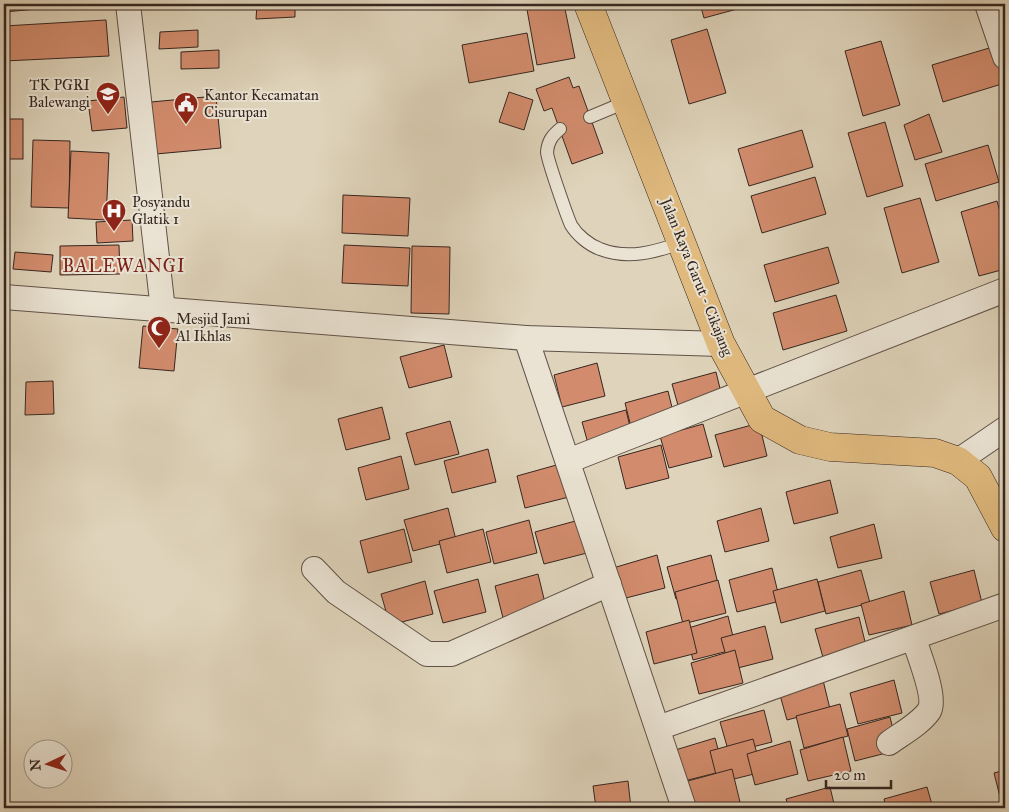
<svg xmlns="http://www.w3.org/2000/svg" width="1009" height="812" viewBox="0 0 1009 812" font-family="'IM FELL Great Primer',serif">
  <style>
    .building { fill: #d28c6d; stroke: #362620 }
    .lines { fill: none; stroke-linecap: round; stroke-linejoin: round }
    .service-casing { stroke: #605247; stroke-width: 14 }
    .minor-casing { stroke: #605247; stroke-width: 26 }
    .primary-casing { stroke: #362620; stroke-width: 29 }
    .service { stroke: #eae3d3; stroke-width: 12 }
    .minor { stroke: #eae3d3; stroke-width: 24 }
    .primary { stroke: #e0ba7e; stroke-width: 28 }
    .labels { text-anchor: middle; stroke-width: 4; stroke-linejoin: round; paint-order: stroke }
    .poi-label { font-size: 15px; fill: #362620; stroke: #eae3d3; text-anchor: start }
    .street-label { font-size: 15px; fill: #362620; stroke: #eae3d3 }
    .quarter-label { font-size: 18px; letter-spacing: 1px; fill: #7a1f14; stroke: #eae3d3 }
  </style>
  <rect width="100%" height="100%" fill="#dfd4bb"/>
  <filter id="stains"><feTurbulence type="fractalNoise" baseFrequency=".004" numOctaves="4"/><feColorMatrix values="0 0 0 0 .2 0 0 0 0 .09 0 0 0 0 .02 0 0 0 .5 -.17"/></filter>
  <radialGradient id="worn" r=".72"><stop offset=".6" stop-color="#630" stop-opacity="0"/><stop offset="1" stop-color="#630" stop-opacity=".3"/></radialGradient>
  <g class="building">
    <path d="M4,4H36L37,9L4,12Z"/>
    <path d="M257,4H295V17L256,19Z"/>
    <path d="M526,4H564L575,58L537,65Z"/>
    <path d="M700,4H740L741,8L704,18Z"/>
    <path d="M106,20L109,56L4,61V26Z"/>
    <path d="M707,29L726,93L689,104L671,40Z"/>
    <path d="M198,30V47L159,49L160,32Z"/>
    <path d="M527,33L534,71L469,83L462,45Z"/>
    <path d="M881,41L900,105L863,116L845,51Z"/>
    <path d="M996,46L1005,83L943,102L932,65Z"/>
    <path d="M219,50V68L181,69V52Z"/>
    <path d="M569,77L573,88L579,86L603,153L572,164L552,108L544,111L536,89Z"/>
    <path d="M509,92L533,100L524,130L499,122Z"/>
    <path d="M216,96L221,148L156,154L151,102Z"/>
    <path d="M124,97L127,128L92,131L88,101Z"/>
    <path d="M929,114L942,152L915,160L904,125Z"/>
    <rect x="4" y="119" width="19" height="40"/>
    <path d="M885,122L903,186L867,197L848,133Z"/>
    <path d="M802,130L813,167L749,186L738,149Z"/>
    <path d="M33,140L70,141L69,208L31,207Z"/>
    <path d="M988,145L999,182L936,201L925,164Z"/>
    <path d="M71,151L109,153L106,220L68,218Z"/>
    <path d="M815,177L826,214L762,233L751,196Z"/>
    <path d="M343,195L410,198L408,236L342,233Z"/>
    <path d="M920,198L939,262L902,273L884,208Z"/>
    <path d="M997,201L1005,229V269L979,276L961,212Z"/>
    <path d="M132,220L133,241L97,243L96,222Z"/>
    <path d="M119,245L120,274L60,275V246Z"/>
    <path d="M344,245L410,248L408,286L342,283Z"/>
    <path d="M412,246L450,247L449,314L411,313Z"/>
    <path d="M828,247L839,283L775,302L764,265Z"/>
    <path d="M15,252L53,255L51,272L13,269Z"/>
    <path d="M836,295L847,331L783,350L773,313Z"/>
    <path d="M143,326L178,329L174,371L139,368Z"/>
    <path d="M444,345L452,377L409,388L400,357Z"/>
    <path d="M597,363L605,396L562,407L554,375Z"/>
    <path d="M716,372L724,405L681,416L672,384Z"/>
    <path d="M53,381L54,414L25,415L26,382Z"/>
    <path d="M668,391L676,424L633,435L625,403Z"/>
    <path d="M382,407L390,439L346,450L338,419Z"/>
    <path d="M626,410L634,443L591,454L582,422Z"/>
    <path d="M450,421L459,454L415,465L406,433Z"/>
    <path d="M759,423L767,456L724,467L715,435Z"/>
    <path d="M703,424L712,457L669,468L660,436Z"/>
    <path d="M661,445L669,478L626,489L618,457Z"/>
    <path d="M488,449L496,482L452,493L444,461Z"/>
    <path d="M401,456L409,489L366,500L358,468Z"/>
    <path d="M560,464L569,497L525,508L517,476Z"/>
    <path d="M830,480L838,513L794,524L786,492Z"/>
    <path d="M448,508L456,540L413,551L404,520Z"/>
    <path d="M761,508L769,541L725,552L717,521Z"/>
    <path d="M529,520L537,553L494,564L486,532Z"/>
    <path d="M579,520L587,553L544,564L535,532Z"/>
    <path d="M874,524L882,558L838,568L830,537Z"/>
    <path d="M404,529L412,562L368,573L360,541Z"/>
    <path d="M483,529L491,562L447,573L439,541Z"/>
    <path d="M657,555L665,588L622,599L613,568Z"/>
    <path d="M711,555L719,588L676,599L667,567Z"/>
    <path d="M772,568L780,601L737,612L729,580Z"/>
    <path d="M861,570L870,603L826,614L818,582Z"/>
    <path d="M974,570L982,603L939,614L930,582Z"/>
    <path d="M538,574L546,607L503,618L495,586Z"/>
    <path d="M478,579L486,612L443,623L434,591Z"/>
    <path d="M817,579L825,611L781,623L773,591Z"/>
    <path d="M718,580L726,613L683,624L675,592Z"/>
    <path d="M425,581L433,614L390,625L381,594Z"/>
    <path d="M904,591L912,625L869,635L861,604Z"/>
    <path d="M728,616L736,649L693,660L685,629Z"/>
    <path d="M859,617L867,650L824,661L815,629Z"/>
    <path d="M689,620L697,653L654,664L646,632Z"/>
    <path d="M765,626L773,659L730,670L721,638Z"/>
    <path d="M735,650L743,683L699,694L691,663Z"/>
    <path d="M822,676L830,709L787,720L778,688Z"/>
    <path d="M894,680L902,713L858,724L850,693Z"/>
    <path d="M840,704L848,736L804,748L796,716Z"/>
    <path d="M764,710L772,742L729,753L720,722Z"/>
    <path d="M890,717L898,750L855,761L847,729Z"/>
    <path d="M843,737L851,771L808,781L800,750Z"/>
    <path d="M715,738L724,771L680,782L672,751Z"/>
    <path d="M753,739L762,772L718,783L710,751Z"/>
    <path d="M790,741L798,774L755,785L747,754Z"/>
    <path d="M732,769L740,802L714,808H695L688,781Z"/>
    <path d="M1005,770V804L1002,805L994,773Z"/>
    <path d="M628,781L631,808H596L593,786Z"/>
    <path d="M830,787L835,808H789L786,799Z"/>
    <path d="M927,787L933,808H886L884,799Z"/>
  </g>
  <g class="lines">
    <defs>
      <g id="service">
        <path d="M590,117L626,102"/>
        <path d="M560,129C552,136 548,141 547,152C547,159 567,216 571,225C577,235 589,245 600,249C628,260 656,252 683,242"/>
      </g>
      <g id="minor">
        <path d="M128,4L163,310"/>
        <path d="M987,4L1005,57"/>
        <path d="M4,297L526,338L721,344"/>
        <path d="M526,338L684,808"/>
        <path d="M568,461L1005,290"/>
        <path d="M958,461L1005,429"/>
        <path d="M314,569L336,592L427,654H451L609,584"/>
        <path d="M658,728L1005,605"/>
        <path d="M889,743C901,734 920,724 929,711C937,698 918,653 914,639"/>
      </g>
      <path id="primary" d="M588,4L721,344L762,419L800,440L830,447L935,453L958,461L978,477L1005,528"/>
    </defs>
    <use href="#service" class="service-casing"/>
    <use href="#minor" class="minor-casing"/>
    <use href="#primary" class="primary-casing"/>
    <use href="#service" class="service"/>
    <use href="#minor" class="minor"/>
    <use href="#primary" class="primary"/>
  </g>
  <defs>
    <symbol id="school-pin" viewBox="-11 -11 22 30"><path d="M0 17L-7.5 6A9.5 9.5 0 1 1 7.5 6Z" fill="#8f2418" stroke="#eae3d3"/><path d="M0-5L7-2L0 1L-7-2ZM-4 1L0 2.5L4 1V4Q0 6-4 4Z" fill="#fff"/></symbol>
    <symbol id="civic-pin" viewBox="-11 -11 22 30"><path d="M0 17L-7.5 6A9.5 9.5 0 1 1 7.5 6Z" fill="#8f2418" stroke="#eae3d3"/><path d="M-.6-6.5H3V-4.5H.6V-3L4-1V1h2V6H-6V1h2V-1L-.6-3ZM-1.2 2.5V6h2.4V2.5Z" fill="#fff"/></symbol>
    <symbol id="hospital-pin" viewBox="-11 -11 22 30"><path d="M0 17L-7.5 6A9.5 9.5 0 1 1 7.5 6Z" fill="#8f2418" stroke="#eae3d3"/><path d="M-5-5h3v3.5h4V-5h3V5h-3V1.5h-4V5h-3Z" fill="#fff"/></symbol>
    <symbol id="mosque-pin" viewBox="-11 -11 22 30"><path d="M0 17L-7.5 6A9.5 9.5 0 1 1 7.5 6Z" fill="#8f2418" stroke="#eae3d3"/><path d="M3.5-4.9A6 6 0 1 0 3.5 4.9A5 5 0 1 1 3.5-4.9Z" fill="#fff"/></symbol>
  </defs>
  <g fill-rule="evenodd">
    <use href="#school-pin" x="94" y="80" width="28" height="38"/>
    <use href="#civic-pin" x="172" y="90" width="28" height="38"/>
    <use href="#hospital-pin" x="100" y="197" width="28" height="38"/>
    <use href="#mosque-pin" x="145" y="314" width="28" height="38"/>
  </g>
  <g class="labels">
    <g class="poi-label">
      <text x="90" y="90" text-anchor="end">TK PGRI<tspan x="90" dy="17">Balewangi</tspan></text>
      <text x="204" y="100">Kantor Kecamatan<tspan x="204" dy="17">Cisurupan</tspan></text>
      <text x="132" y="207">Posyandu<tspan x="132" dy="17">Glatik 1</tspan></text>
      <text x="176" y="324">Mesjid Jami<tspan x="176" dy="17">Al Ikhlas</tspan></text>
    </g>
    <g class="street-label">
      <text transform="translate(697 277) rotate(68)" y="5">Jalan Raya Garut - Cikajang</text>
    </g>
    <g class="quarter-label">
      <text x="124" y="272">BALEWANGI</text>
    </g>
  </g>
  <rect width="1009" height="812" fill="none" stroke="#dfd4bb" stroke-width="20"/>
  <rect x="5" y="5" width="999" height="802" fill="none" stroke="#362620" stroke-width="2.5"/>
  <rect x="10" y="10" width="989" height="792" fill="none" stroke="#362620"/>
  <g transform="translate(48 764) rotate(266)"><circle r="24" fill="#eae3d3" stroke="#a2978b"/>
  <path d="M0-4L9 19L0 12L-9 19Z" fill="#8f2418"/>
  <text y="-8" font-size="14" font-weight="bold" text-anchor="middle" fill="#362620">N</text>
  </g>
  <path d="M826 780v8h65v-8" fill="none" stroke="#362620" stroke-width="2.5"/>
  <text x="834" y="780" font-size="15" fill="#362620" stroke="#eae3d3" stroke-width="4" paint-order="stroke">20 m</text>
  <rect width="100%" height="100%" filter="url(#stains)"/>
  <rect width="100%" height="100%" fill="url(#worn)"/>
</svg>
